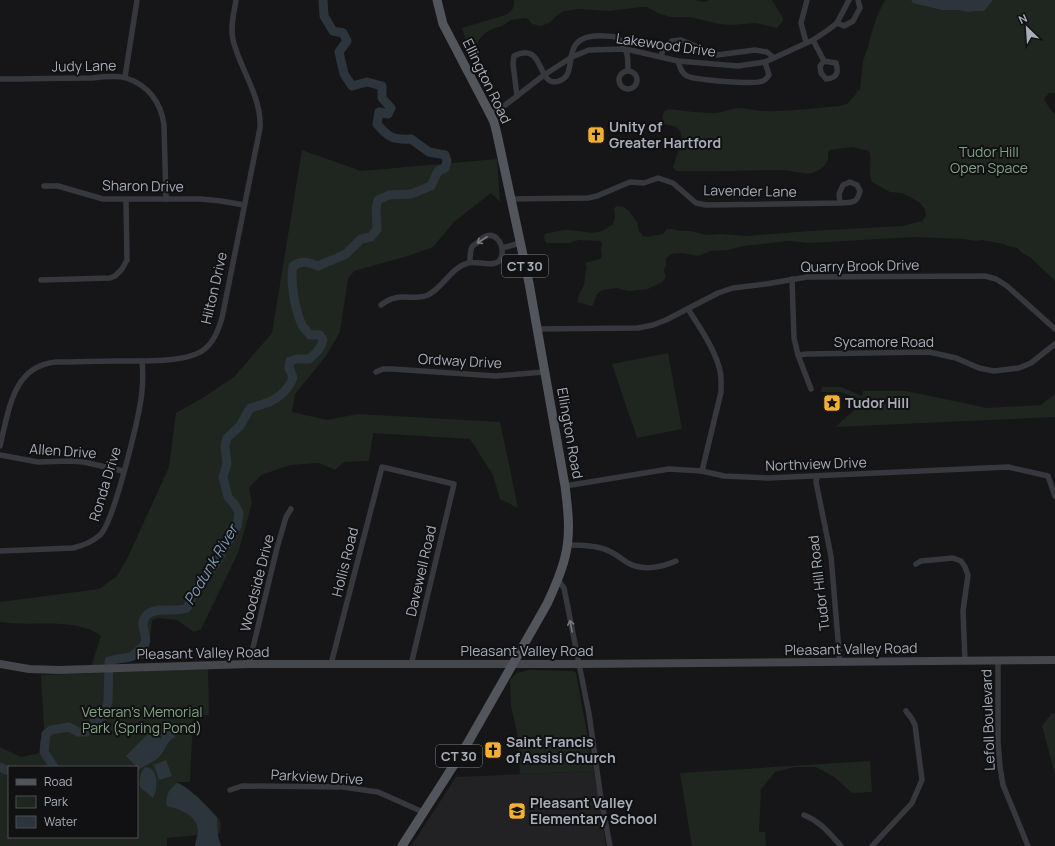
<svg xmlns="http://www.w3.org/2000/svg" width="1055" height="846" viewBox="0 0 1055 846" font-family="Manrope,sans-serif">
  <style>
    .built { fill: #222225 }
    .green { fill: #1e261f; fill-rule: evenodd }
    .water { fill: #2c353c }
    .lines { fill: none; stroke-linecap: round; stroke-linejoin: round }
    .river { stroke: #2c353c; stroke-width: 9 }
    .street { stroke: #37383d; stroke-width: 5.5 }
    .secondary { stroke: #45474d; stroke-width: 8 }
    .primary { stroke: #53555c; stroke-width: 9 }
    .oneway { stroke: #757881 }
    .labels { text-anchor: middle; stroke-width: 4; stroke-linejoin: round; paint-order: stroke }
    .shield { fill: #111113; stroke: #7b7e86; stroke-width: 1 }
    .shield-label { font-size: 13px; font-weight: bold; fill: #a8adb8 }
    .street-label { font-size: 14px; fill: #a8adb8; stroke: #111113 }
    .poi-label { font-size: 14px; font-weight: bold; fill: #a8adb8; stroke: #111113; text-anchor: start }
    .park-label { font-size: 14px; fill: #7fa381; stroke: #111113 }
    .water-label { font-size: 15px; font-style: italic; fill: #7f9bb3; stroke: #111113 }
  </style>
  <rect width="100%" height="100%" fill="#161618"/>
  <path class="built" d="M594,771L606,846H411L456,777Z"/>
  <g class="green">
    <path d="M514,0H695L703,2L710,0H772L783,18V21L777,28L756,23L731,25L720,24L689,17H670L658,13L647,7H641L609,11L578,9L565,11L560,13L549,23L541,26L532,24L528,19L525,18L511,20L502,26L492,29L484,34L478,41L477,49L471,51L469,50L462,28L505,15C512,11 515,8 514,0Z"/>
    <path d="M885,0H916L942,10H950L992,0H1055V93H1049L1044,99L1050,109L1055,114V281L1030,257L1022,253L1017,248L1008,246L1004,244L982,240L976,241L963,239L914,237L810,243L788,241L744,246L728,250L710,251L698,256L683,253L671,254L666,258V265L664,270L666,277L662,282L648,289L629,291L617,288L602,290L597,294L593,305L591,306L578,302C578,292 580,294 583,287C586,281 584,273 587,267L585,263L600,259L602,256L601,250L602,243L600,241L579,240L568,243H547L545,241L544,235L547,233C553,233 559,230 565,230C586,230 594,239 613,224L615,217L614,208L617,206L624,207L629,211L637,222L639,231L643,236L647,237L663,234L667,229H671L680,231H690L707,235L721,234L746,236L810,231L902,226L922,221L924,219L926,215L925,209L919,202L902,193L890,192L872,182C867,172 873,161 869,151L853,147L829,150C827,154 829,156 828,159C826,166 819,171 812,173C806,175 790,170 782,170C747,170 712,172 677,171L673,167C675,158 688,135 677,128C674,125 668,125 664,124C663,120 661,113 666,110C670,108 690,112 696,112C704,112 713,114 721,112C727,111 732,108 739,108C746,108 753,110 760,111C787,112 814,108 840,106L847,104L857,93L856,91H858L860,89L863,61L868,47L870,38L877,16Z"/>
    <path d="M302,150L361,171L497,159L500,202L491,193L454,222L433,247L408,256L354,271L348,279L340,332L326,356L295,394L292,412L327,420L358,414L500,422L518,508L500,499L493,475L470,439L373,433L369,461L344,462L335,470L319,463L290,465L261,475L249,488L252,503L238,553L201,629L194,632L177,620L158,618L152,620L148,658L91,667L101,636C76,617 31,627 0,622V602L99,589L117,576L128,557L169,467L176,413L204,397L234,377L272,333Z"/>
    <path d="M668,353L682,429L637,438L612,364Z"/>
    <path d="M822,387H841L862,396L863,391H906L987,408L1041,405L1055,394V417L835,427L865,401L840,392H821Z"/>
    <path d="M208,669L209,715L193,716L190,782H177L187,791L196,795L217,816L221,823L220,833L167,838V846H0V747L21,757L40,753V742L44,729L41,675ZM9,767H137V837H9Z"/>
    <path d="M529,670L573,671L576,673L594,771L520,774L517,732L511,706L510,680L517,673Z"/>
    <path d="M1055,713V775L1042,726L1051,714Z"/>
    <path d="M870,761L872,792L852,793L834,777L816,767H795L775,772L761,789L759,832H765L766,846H692L680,773Z"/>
  </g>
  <g class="water">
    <path d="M911,0H993L984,11H974L969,12L959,10H942L913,3Z"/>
    <path d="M159,728L166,731L173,730L175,737C165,742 166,751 159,757C152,764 143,765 137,772V767H134L135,765L126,756L151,731L161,739L162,737L155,731Z"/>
    <path d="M166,760L172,776L159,780L154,765Z"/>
    <path d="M145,767C159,767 158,790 153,798L140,787C139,780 140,773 145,767Z"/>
    <path d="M177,783C187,785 210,809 217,818L218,836L221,846H195C195,841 198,836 198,830C197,815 179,809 167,806C164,797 170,788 177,783Z"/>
  </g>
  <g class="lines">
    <g class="river">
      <path d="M0,767L6,770H9"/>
      <path d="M54,767L44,752L46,734L51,730L69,727L78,732H86L93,723L104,715L108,702L109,661C116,658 124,659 130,657C133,656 136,653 138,651C140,649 143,647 144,645C150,636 136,624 148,614C158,606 176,613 187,608L195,590L215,565L237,526L239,513L235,505L228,497L223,477L227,464L225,446L227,438L240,426L250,408C270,403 284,398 293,378L289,368L290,361L297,359H309C316,353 321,349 323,340L320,335H310C308,332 304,329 302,325C295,310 290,282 293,266C302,260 308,262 318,266L346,254L361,239L371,237L377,229L376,208L378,200L389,195L411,194L431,186L438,171L445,168L447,161L445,155L429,152L411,139C393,140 389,138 377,124L379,112L388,114L391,108L382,98V86L367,82L352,86L344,74L339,52L347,41L343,33L333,31L324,16L323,0"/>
    </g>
    <g class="street">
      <path d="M837,23L844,26L853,21L860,8L858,0"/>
      <path d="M813,40L824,61L820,66L821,73L826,79C837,78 839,73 836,63L824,61"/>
      <path d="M806,42L801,23L807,0"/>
      <path d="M661,56L664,47L672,41L681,40L717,55L755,50L767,52L773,57"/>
      <path d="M678,61C680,67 681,73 687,76C696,80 755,85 763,81C765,80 768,77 769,75L765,62"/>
      <circle cx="628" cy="80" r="9"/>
      <path d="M125,77L137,0"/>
      <path d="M0,79C31,79 61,78 92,78C101,77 118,75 126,78C148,85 161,102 164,125L166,199"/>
      <path d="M517,96L513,64L514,56C546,40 536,89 559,81C582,74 554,33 605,36C611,36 617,36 621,41C628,51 628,59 628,70"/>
      <path d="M489,112L504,106L544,75L572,57L589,50L626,49L678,61L738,66L765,62L813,40L828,30L837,23L849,0"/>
      <path d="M44,186H58L103,199H201L221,201L244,205"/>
      <path d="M511,199L588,198L597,196L630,182L644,183L658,178L673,183L696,203L706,205L840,203C852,202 857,204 860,191L857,185L850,182L843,185L839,194L840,203"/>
      <path d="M502,248L520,243"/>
      <path d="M792,279L794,338L798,355L811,389"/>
      <path d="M41,280L110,278L115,276L122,269L127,260L126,200"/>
      <path d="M381,305C385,302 390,299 395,298C406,295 417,300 428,295C444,287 450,268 468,263C477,260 501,271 502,254C503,244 496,231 484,237C481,238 479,241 477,243C475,244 473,245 472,247C470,251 470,258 470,262"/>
      <path d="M688,309C699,326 714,348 719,367C722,375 721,384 721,392L702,471"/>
      <path d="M537,329L638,328L653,325L666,320L718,293L733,288L766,284L807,277L985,276L996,279L1007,286L1055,329"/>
      <path d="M798,355L807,354L929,352L956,358L979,368L994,371L1019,368L1031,363L1055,344"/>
      <path d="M376,372L383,369H392L496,376L544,372"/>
      <path d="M0,446C9,411 12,366 56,362C76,362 97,361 117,361C139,361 183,363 202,351C213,344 218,331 222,318L260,128C262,97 240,69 233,40C230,27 234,13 236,0"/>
      <path d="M0,455L38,462L70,461L84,462L123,471"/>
      <path d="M817,477L816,482L831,556L840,663"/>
      <path d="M565,486L669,469L702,471L724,476L768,478L1008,467L1048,476L1055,496"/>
      <path d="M568,545C580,545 593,545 604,549C614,552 620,558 628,563C643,571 662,567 676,561"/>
      <path d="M0,551L73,548C82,546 92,542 100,535C114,522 140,414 142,391C143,381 143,371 142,361"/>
      <path d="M916,564L921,561L953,558L961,561L965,567L968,575L963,611L965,661"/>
      <path d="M558,580L564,588L589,714L601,799L610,846"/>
      <path d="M998,661V742L1000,767L1003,785L1028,846"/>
      <path d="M249,664L277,548L286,517L291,509"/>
      <path d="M331,664L382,467L454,484L411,665"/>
      <path d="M230,790L242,786L343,787L378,792L423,812"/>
      <path d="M804,815C821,822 829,833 841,846"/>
      <path d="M872,846L912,803L922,780L915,725L912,719L906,711"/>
    </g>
    <path class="secondary" d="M0,664L29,669L59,670L249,664H579L1055,660"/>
    <path class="primary" d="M402,846L466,746L547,604C554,589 561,574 565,557C571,534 568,509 565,486L529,283L497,134L494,122L489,112L443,24L437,0"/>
  </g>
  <defs><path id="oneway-shaft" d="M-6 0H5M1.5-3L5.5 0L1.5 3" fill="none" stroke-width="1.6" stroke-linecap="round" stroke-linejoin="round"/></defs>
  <g class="oneway">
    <use href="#oneway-shaft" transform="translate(482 240) rotate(147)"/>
    <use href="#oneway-shaft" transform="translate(571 626) rotate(-101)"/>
  </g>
  <defs>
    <symbol id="church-square" viewBox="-11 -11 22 22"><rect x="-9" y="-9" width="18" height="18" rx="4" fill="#f2b134" stroke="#111113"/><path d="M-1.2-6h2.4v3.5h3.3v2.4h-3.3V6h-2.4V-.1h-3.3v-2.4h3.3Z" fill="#111"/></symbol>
    <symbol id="sight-square" viewBox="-11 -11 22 22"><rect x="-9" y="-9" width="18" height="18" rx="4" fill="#f2b134" stroke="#111113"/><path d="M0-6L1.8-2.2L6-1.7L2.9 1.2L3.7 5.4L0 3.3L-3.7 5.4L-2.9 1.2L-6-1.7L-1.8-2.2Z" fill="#111"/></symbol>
    <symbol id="school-square" viewBox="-11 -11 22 22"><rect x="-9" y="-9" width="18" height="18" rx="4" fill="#f2b134" stroke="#111113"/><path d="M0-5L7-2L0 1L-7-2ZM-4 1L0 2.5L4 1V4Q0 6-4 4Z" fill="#111"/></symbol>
  </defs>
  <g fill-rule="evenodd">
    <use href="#church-square" x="586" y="125" width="20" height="20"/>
    <use href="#sight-square" x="822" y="393" width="20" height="20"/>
    <use href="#church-square" x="483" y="740" width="20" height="20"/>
    <use href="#school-square" x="507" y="801" width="20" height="20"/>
  </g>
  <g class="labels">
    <g class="shield">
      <rect x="502" y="255" width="46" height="22" rx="3"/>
      <rect x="436" y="745" width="46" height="22" rx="3"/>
    </g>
    <g class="shield-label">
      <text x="525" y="271">CT 30</text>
      <text x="459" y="761">CT 30</text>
    </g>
    <g class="street-label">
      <text transform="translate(666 45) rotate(8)" y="5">Lakewood Drive</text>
      <text transform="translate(84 66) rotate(-1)" y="5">Judy Lane</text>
      <text transform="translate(487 81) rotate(64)" y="5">Ellington Road</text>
      <text transform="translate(143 186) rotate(1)" y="5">Sharon Drive</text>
      <text transform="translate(750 191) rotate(1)" y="5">Lavender Lane</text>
      <text transform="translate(860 266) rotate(-1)" y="5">Quarry Brook Drive</text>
      <text transform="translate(214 288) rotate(-77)" y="5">Hilton Drive</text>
      <text x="884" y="347">Sycamore Road</text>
      <text transform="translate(460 361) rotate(3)" y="5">Ordway Drive</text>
      <text transform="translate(570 433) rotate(80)" y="5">Ellington Road</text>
      <text transform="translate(63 451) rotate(4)" y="5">Allen Drive</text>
      <text transform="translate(816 464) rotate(-2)" y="5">Northview Drive</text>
      <text transform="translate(105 484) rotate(-73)" y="5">Ronda Drive</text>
      <text transform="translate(345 562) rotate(-76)" y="5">Hollis Road</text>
      <text transform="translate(421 571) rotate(-77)" y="5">Davewell Road</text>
      <text transform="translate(257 583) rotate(-76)" y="5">Woodside Drive</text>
      <text transform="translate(819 583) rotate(-97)" y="5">Tudor Hill Road</text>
      <text transform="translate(851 649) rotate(-1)" y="5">Pleasant Valley Road</text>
      <text x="527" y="656">Pleasant Valley Road</text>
      <text transform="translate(203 653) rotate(-1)" y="5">Pleasant Valley Road</text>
      <text transform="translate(988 720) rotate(-92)" y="5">Lefoll Boulevard</text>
      <text transform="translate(317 777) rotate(3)" y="5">Parkview Drive</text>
    </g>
    <g class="poi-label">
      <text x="609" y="132">Unity of<tspan x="609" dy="16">Greater Hartford</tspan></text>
      <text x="845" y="408">Tudor Hill</text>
      <text x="506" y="747">Saint Francis<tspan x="506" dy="16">of Assisi Church</tspan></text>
      <text x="530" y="808">Pleasant Valley<tspan x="530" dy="16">Elementary School</tspan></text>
    </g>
    <g class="park-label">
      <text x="989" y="157">Tudor Hill<tspan x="989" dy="16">Open Space</tspan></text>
      <text x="142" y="717">Veteran's Memorial<tspan x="142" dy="16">Park (Spring Pond)</tspan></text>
    </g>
    <g class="water-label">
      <text transform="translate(211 565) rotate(-59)" y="5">Podunk River</text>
    </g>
  </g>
  <rect x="8" y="766" width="130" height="72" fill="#111113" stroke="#4d4f55"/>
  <rect x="16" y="779" width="20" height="6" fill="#53555c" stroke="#4d4f55"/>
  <text x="44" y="786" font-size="12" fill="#a8adb8">Road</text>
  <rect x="16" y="796" width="20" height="12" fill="#1e261f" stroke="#4d4f55"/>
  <text x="44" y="806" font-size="12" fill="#a8adb8">Park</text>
  <rect x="16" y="816" width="20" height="12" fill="#2c353c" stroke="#4d4f55"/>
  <text x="44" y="826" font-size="12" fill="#a8adb8">Water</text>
  <g transform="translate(1027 28) rotate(335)" stroke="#111113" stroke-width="3" paint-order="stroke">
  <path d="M0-3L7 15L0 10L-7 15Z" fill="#a8adb8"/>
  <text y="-6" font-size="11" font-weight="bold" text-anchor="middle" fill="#a8adb8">N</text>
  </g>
</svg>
